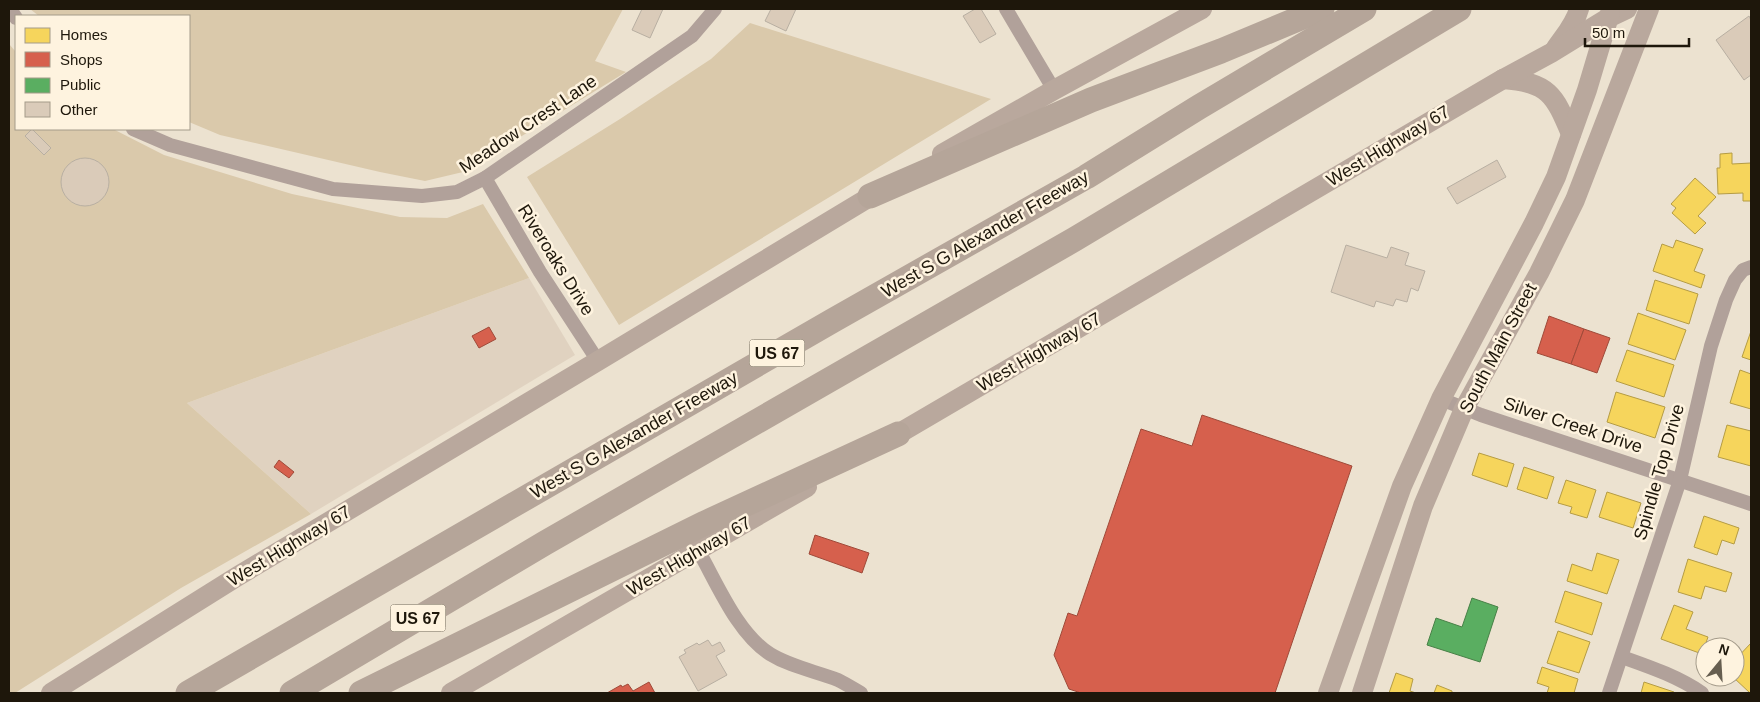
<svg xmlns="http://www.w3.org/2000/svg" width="1760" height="702" viewBox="0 0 1760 702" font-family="Arial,sans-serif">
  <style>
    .commercial { fill: #e0d2c0 }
    .green { fill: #dac9ab }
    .homes { fill: #f6d55c; stroke: #b59c44 }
    .shops { fill: #d6604d; stroke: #9f4a39 }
    .public { fill: #5aae61; stroke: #488147 }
    .building { fill: #dacbb9; stroke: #b8afa2 }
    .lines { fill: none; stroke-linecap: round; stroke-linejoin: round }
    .street { stroke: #b1a19a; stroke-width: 14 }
    .secondary { stroke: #b9a89d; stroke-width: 20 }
    .highway { stroke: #b5a599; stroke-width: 25 }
    .labels { text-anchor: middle; stroke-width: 5; stroke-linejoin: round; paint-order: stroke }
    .shield { fill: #fef3df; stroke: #61594b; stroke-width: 1 }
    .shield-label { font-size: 16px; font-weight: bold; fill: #1e170b }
    .street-label { font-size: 18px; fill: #1e170b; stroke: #fef3df }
  </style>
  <rect width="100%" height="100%" fill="#ece2d0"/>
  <path class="commercial" d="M529,278L575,355L311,514L187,403Z"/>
  <g class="green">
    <path d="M30,9H623L595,61L626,72L463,172L425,181L380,172L220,135L189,122V16H39Z"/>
    <path d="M750,23L991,99L619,325L527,177L620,119L711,59Z"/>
    <path d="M9,44L16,52V129H113L164,155L292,194L400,217L447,218L483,204L529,278L187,403L311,514L181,588L15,693H9Z"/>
  </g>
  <g class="homes">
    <path d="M1732,153V164L1751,163V201H1743V193L1718,194L1717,168H1720V154Z"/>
    <path d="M1695,178L1716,197L1698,216L1706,223L1695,234L1672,213L1676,208L1671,204Z"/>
    <path d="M1676,240L1703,249L1694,271L1705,275L1701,288L1653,271L1662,244L1673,248Z"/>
    <path d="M1655,280L1698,294L1689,324L1646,310Z"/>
    <path d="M1638,313L1686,330L1675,360L1628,344Z"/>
    <path d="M1751,331V360L1742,357Z"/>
    <path d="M1627,350L1674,365L1664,397L1616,381Z"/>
    <path d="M1740,370L1751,374V409L1730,403Z"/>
    <path d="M1616,392L1665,407L1655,438L1607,422Z"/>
    <path d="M1727,425L1751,431V466L1718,457Z"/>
    <path d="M1479,453L1514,464L1507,487L1472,475Z"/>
    <path d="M1524,467L1554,477L1547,499L1517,489Z"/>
    <path d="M1566,480L1596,490L1587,518L1570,513L1572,507L1558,503Z"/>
    <path d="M1607,492L1641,503L1633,528L1599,517Z"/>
    <path d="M1704,516L1739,528L1734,544L1722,540L1717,555L1694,547Z"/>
    <path d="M1597,553L1619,560L1607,594L1567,581L1572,564L1592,571Z"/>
    <path d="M1688,559L1732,573L1726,592L1705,586L1701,599L1678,592Z"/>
    <path d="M1565,591L1602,603L1592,635L1555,622Z"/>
    <path d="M1674,605L1693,612L1686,629L1708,637L1702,654L1661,639Z"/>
    <path d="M1558,631L1590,642L1579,673L1547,663Z"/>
    <path d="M1751,643V693H1750L1733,677H1735V660Z"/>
    <path d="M1542,667L1578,679L1574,693H1547L1549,687L1537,683Z"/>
    <path d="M1396,673L1413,679L1410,691L1416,693H1389Z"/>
    <path d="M1644,682L1674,692L1673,693H1641Z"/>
    <path d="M1437,685L1452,691V693H1434Z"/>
  </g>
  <g class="shops">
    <path d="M1549,316L1584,329L1571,364L1537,353Z"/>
    <path d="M489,327L496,339L479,348L472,336Z"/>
    <path d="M1584,329L1610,338L1597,373L1571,364Z"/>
    <path d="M1202,415L1352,466L1275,693H1081L1069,689L1054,655L1068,613L1077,616L1141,429L1192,446Z"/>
    <path d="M279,460L294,472L289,478L274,467Z"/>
    <path d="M815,535L869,553L862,573L809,554Z"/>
    <path d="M649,682L655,693H607L621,685L622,687L628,684L633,691Z"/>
  </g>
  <path class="public" d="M1472,598L1498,607L1480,662L1427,645L1436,618L1462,627Z"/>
  <g class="building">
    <path d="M642,9H663L650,38L632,30Z"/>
    <path d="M771,9H796L786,31L765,21Z"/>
    <path d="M975,9H981L996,34L980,43L963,16Z"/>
    <path d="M1749,16L1751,20V75L1744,80L1716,40Z"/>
    <path d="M32,129L51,148L44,155L25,136Z"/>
    <circle cx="85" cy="182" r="24"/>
    <path d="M1497,160L1506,177L1457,204L1447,188Z"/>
    <path d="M1346,245L1387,258L1391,247L1409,253L1405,265L1425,271L1418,291L1411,288L1407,302L1396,299L1393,306L1376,301L1374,307L1331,292Z"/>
    <path d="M708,640L712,646L720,642L725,651L716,656L727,675L698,691L679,657L686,653L684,650L697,643L699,645Z"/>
  </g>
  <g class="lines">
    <g class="street">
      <path d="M10,9L16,18"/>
      <path d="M1006,9L1054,90"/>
      <path d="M133,129L170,145L333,189L422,196L457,192L485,178L692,36L715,9"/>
      <path d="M485,178L540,272L598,361"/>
      <path d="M1441,399L1481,415L1751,504"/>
      <path d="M698,550C717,583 737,633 770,654C791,667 815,671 838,680C846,684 854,689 861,693"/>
      <path d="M1622,657C1650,667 1677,676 1702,693"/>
      <path d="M1609,693L1680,480L1711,346L1726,300L1735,280L1743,270L1751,267"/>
    </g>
    <g class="secondary">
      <path d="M1556,48C1565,35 1575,24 1579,9"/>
      <path d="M1503,79C1549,83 1554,94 1571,134"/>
      <path d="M942,154L1054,90L1202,9"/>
      <path d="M886,441L1503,79L1551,53L1608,18L1627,9"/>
      <path d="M51,693L238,576L598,361L883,189"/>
      <path d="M451,693L807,487"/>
      <path d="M1328,693L1402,486L1441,399L1534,223L1556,177L1587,90L1610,13"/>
      <path d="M1362,693L1423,506L1464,409L1539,273L1575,200L1649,9"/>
    </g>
    <g class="highway">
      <path d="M870,196L1091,100L1221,51L1322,9"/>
      <path d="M188,693L832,321L1086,177L1199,107L1364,9"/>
      <path d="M292,693L545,543L1075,239L1459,9"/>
      <path d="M361,693L705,523L898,434"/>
    </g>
  </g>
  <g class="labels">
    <g class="shield">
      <rect x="749.5" y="339.5" width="55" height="27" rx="4"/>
      <rect x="390.5" y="604.5" width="55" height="27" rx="4"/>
    </g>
    <g class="shield-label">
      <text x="777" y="359">US 67</text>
      <text x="418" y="624">US 67</text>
    </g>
    <g class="street-label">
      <text transform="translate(528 124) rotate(-34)" y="6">Meadow Crest Lane</text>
      <text transform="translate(1388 146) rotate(-31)" y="6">West Highway 67</text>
      <text transform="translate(985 234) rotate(-30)" y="6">West S G Alexander Freeway</text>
      <text transform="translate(556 260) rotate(58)" y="6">Riveroaks Drive</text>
      <text transform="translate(1498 348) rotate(-62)" y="6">South Main Street</text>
      <text transform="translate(1039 352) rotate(-30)" y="6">West Highway 67</text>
      <text transform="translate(1573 425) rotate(18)" y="6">Silver Creek Drive</text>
      <text transform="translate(634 435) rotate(-30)" y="6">West S G Alexander Freeway</text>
      <text transform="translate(1659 472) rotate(-74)" y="6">Spindle Top Drive</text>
      <text transform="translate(289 546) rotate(-31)" y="6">West Highway 67</text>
      <text transform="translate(689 556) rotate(-30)" y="6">West Highway 67</text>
    </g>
  </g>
  <rect width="1760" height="702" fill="none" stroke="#1e170b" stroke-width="20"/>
  <rect x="15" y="15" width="175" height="115" fill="#fef3df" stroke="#a49b8a"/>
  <rect x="25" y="28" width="25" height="15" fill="#f6d55c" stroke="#a49b8a"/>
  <text x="60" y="40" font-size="15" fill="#1e170b">Homes</text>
  <rect x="25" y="52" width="25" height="15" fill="#d6604d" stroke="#a49b8a"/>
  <text x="60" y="65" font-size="15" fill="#1e170b">Shops</text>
  <rect x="25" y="78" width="25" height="15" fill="#5aae61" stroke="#a49b8a"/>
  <text x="60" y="90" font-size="15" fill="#1e170b">Public</text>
  <rect x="25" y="102" width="25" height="15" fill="#dacbb9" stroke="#a49b8a"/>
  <text x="60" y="115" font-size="15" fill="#1e170b">Other</text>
  <g transform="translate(1720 662) rotate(18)"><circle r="24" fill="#fef3df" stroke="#a49b8a"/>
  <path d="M0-4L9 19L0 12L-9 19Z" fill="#665e50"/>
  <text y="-8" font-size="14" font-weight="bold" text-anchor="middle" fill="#1e170b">N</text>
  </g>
  <path d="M1585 38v8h104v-8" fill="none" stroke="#1e170b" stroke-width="2.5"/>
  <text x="1592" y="38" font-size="15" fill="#1e170b" stroke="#fef3df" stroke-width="4" paint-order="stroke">50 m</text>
</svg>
